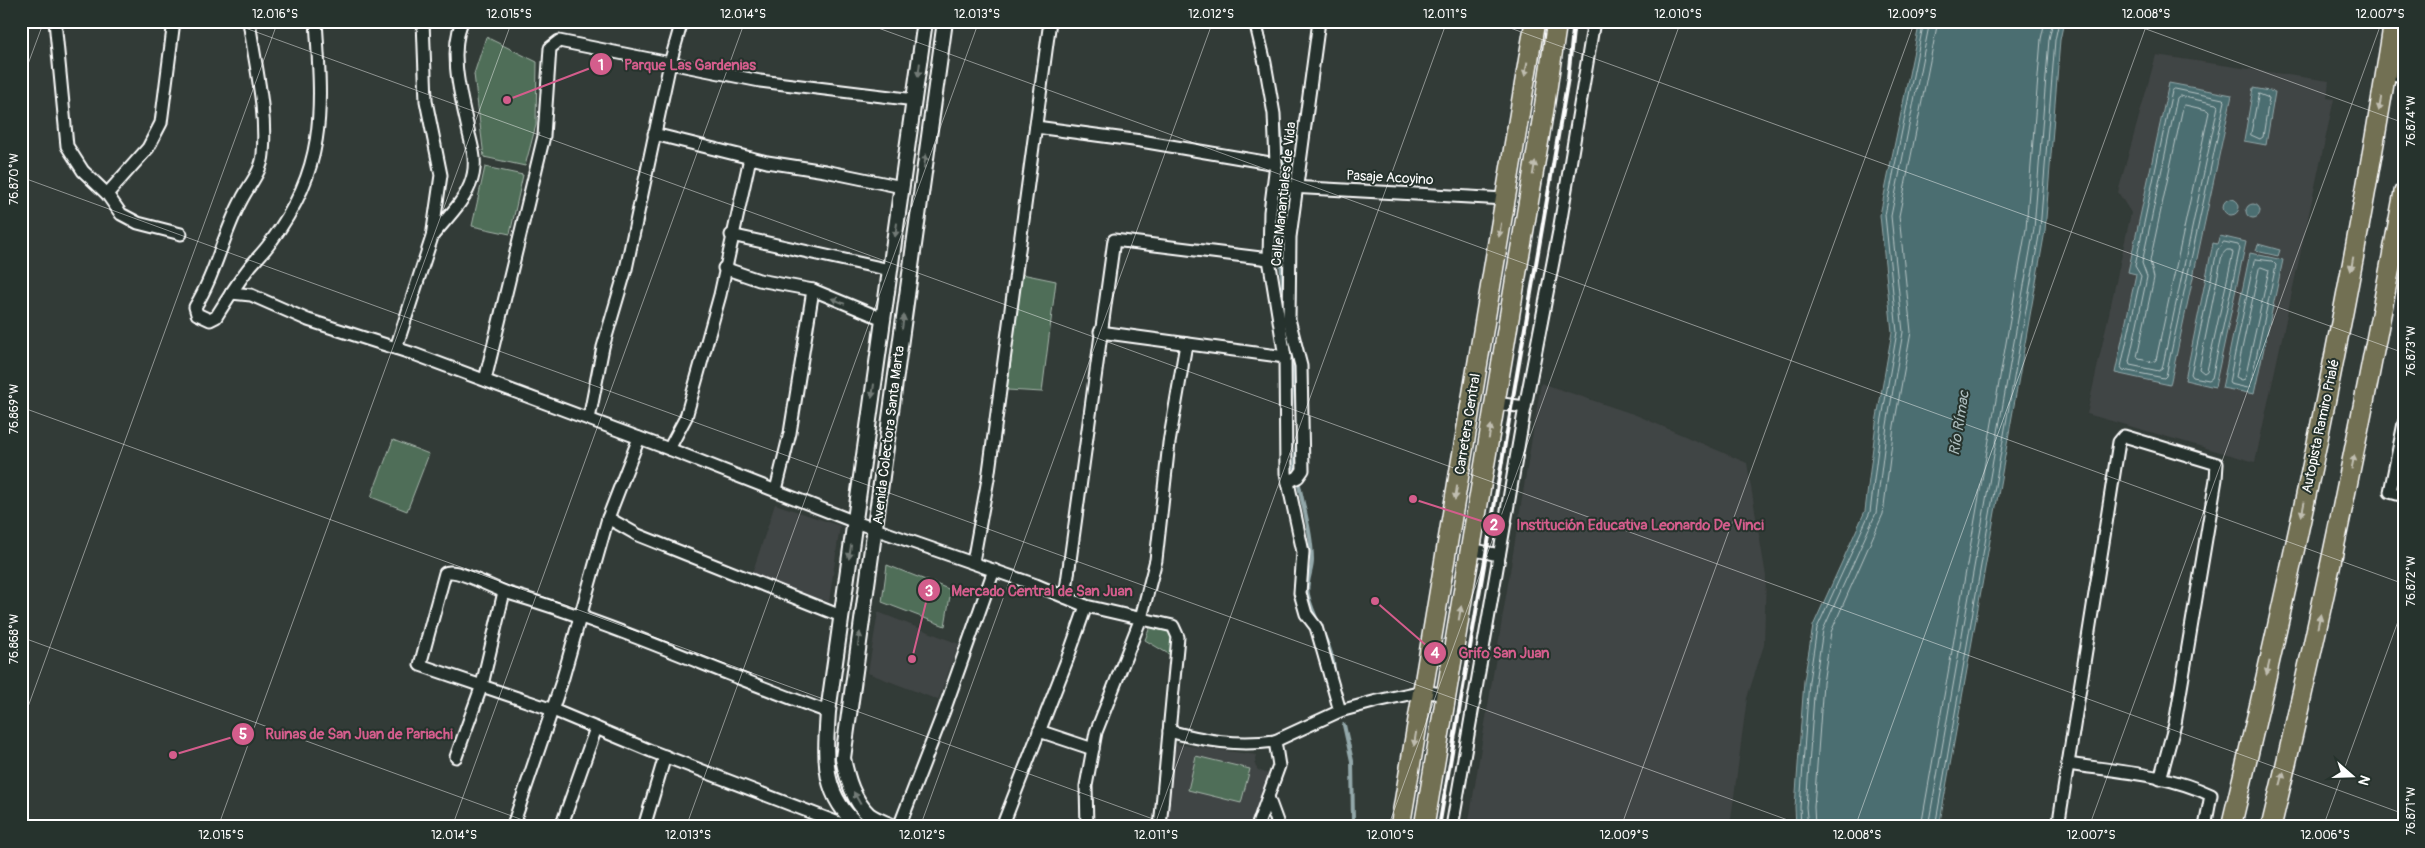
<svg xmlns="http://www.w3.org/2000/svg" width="2425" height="848" viewBox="0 0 2425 848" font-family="Pangolin,sans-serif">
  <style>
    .built { fill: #404444 }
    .green { fill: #4f6e58; stroke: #a7b6ac }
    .water { fill: #4b6e71; stroke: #93a8aa }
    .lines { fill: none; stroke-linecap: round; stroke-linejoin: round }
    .shore { stroke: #b7c5c6; stroke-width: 1 }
    .stream { stroke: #93a8aa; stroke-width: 4 }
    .minor-casing { stroke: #fff; stroke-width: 15 }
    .tertiary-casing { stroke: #fff; stroke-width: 18 }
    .trunk-casing { stroke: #fff; stroke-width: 22 }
    .minor { stroke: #26332d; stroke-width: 11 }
    .tertiary { stroke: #26332d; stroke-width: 14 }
    .trunk { stroke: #726f52; stroke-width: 19 }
    .rail { stroke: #fff; stroke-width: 4 }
    .oneway { fill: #c0beb1 }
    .oneway2 { fill: #727a76 }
    .ticks { fill: none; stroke: #fff; stroke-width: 1; stroke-opacity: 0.45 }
    .labels { text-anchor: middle; stroke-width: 4; stroke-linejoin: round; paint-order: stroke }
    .street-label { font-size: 14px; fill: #fff; stroke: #26332d }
    .water-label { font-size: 15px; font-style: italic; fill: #aebebf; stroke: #26332d }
    .leader { fill: none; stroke: #d45d8c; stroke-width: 2 }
    .callout-dot { fill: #d45d8c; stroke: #26332d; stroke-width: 2 }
    .mark-label { font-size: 15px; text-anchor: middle; font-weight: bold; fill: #fff }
    .callout-label { font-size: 15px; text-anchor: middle; font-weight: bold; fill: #d45d8c; stroke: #26332d; stroke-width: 4; stroke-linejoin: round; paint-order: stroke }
    .neatline { fill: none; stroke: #fff; stroke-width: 2 }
    .ticks-label { font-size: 12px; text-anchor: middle; fill: #fff }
  </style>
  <rect width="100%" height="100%" fill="#323b37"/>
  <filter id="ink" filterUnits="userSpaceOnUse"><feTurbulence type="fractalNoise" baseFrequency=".02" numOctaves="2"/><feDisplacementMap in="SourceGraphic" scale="10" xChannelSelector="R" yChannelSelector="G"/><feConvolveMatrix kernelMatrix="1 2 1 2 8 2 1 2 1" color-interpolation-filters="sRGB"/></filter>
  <g filter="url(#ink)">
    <g class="built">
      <path d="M2156,55L2329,81L2327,98L2334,99L2255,462L2087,414L2131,213L2118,192Z"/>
      <path d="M1541,383L1636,415L1747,463L1766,576L1764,645L1747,698L1730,827H1468Z"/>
      <path d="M775,504L840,526L829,602L752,574Z"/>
      <path d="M878,612L959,644L938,700L868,673Z"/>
      <path d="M1175,744L1257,755L1255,765L1258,770L1268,774L1251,827H1182L1166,823Z"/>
    </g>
    <g class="green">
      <path d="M486,37L537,62L536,125L525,166L484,157L474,74Z"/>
      <path d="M485,167L523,175L510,234L472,226Z"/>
      <path d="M1022,274L1056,281L1042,392L1007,390Z"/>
      <path d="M393,440L429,454L407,511L371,497Z"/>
      <path d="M887,565L951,590L945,626L882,602Z"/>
      <path d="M1150,627L1171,631L1172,656L1145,640Z"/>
      <path d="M1196,756L1250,769L1241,803L1188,790Z"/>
    </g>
    <g class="water">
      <path d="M1920,21H2064L2060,40L2045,231L1939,827H1796L1795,807L1804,681L1813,626L1865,511L1876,423L1892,332L1880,215Z"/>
      <path d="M2169,83L2232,95L2170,385L2115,373L2136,274L2128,272Z"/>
      <path d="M2253,88L2275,92L2266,145L2244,141Z"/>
      <circle cx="2231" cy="207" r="8"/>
      <circle cx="2253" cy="211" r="7"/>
      <path d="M2220,236L2246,242L2215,387L2185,380L2213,243L2217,244Z"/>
      <path d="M2258,244L2280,250L2278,256L2256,251Z"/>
      <path d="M2250,253L2283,260L2254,394L2222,388Z"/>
    </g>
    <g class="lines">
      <g class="shore">
        <path d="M2175,89L2223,99L2225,101L2166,376L2164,378L2123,370L2121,367L2141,276L2135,266L2172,91Z"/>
        <path d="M2259,94L2269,98L2263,137L2260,139L2251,135Z"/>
        <path d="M2180,96L2216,104L2218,106L2162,369L2159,371L2130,365L2129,362L2147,277L2142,263L2177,98Z"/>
        <path d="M2185,105L2207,110L2209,112L2156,360L2153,362L2139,359L2137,357L2154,278L2150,261L2183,107Z"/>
        <path d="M2224,242L2238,245L2240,248L2212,378L2209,380L2193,377L2191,374L2217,251Z"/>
        <path d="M2227,250H2231L2233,253L2207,371L2204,373L2199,369L2222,255Z"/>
        <path d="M2256,259L2272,261L2276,265L2250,386L2248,388L2230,384L2229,382L2254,261Z"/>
        <path d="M2261,267L2269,270L2245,379L2242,380L2236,377L2259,269Z"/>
        <path d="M1801,827L1800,807L1809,681L1817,628L1870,512L1881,424L1897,332L1885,215L1924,21"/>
        <path d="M1808,827L1806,807L1815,682L1823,630L1876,513L1887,425L1903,332L1891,216L1930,21"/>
        <path d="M1815,827L1814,807L1823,683L1831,632L1883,514L1894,426L1911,332L1899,216L1938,21"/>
        <path d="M1921,827L2026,229L2041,39L2045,21"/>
        <path d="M1928,827L2034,229L2049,39L2053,21"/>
        <path d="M1935,827L2040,230L2055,40L2059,21"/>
      </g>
      <g class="stream">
        <path d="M1280,125L1285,179L1281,191L1278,218L1284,299"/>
        <path d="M1293,355L1296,408"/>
        <path d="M1295,468L1297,443"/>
        <path d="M1299,485C1304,510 1312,535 1312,561C1312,571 1305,584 1308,595C1314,622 1332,642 1334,670"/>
        <path d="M1344,725L1352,761L1353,821L1355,827"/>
      </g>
      <defs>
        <g id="minor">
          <path d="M55,21L67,146L83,171L107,194L121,214L138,223L181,234"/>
          <path d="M249,21C255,65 267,110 263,154C262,171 249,185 242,199C223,234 216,273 195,307L197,314L210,320L216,317C226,301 236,285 248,269C255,260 263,253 270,243C327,166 322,112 316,21"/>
          <path d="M1255,21L1265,63L1274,114L1276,164L1270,212L1269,259L1285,357L1286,473L1303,552L1300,593L1306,614L1316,627L1340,711"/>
          <path d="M2389,52L2404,55"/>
          <path d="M2386,73L2404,76"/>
          <path d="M1036,127L1141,141L1276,164"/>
          <path d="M654,134L767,162L825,171L902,187"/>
          <path d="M1273,186L1505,199"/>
          <path d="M107,194L148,148L161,123L174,21"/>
          <path d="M433,235C447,218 466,200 472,179C477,163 473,150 469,134C462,99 448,56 462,21"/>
          <path d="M731,235L890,270"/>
          <path d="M724,268L759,280L813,290L883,319"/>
          <path d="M231,293L251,295L308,320L414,354L669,449L855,522L1036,585L1086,606L1173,626L1178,637L1160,827"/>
          <path d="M1100,332L1285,357"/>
          <path d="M396,348L432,237L441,175L426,101L423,21"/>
          <path d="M485,380L544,136L550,48L559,41L760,81L915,100"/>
          <path d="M1495,403L1525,407"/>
          <path d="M589,419L603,347L626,269L670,63L682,21"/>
          <path d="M2404,423L2390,492L2404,496"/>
          <path d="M669,449L686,417L720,295L750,158"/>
          <path d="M1288,482L1298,477L1303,470L1301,366L1289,319L1290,237L1319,21"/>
          <path d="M776,490L790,433L813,290"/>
          <path d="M608,518L638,535L841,616"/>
          <path d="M1470,549L1499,555"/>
          <path d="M973,562L988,479L1050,21"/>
          <path d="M1065,597L1114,240L1269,259"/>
          <path d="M828,712C722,674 617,625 508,593C494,589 456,567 445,573L420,665L553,710L651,751L849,827"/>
          <path d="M1039,731L1093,749"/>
          <path d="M1169,731C1205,741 1238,746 1275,741"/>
          <path d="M456,757L482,685L504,592"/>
          <path d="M2068,764C2115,771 2167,774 2211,795L2205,827"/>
          <path d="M1268,797L1279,827"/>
          <path d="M513,825L562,681L608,518L639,438"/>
          <path d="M561,827L596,728"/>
          <path d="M644,827L665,756"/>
          <path d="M899,827L944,711L994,570"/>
          <path d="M1002,827L1067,660L1086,606"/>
          <path d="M1087,827L1086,786L1096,732L1141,618L1156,560L1169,443L1186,344"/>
          <path d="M1257,827L1279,766L1275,741L1340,711L1377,701L1423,691L1446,695"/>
          <path d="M1452,827L1525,407L1559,231L1594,21"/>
          <path d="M2058,827L2119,442L2124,436L2217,464L2216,479L2175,724L2160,779"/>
        </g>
        <g id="tertiary">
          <path d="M860,827C821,795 825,758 828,712L925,21"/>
          <path d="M894,827C886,823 875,820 869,815C853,800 847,778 843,758L945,21"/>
        </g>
        <g id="trunk">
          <path d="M1400,827L1535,21"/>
          <path d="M1424,827L1544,109L1557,21"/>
          <path d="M2231,827C2295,560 2352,292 2394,21"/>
          <path d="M2271,827C2322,616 2365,405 2404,192"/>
        </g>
      </defs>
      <use href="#minor" class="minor-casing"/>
      <use href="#tertiary" class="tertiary-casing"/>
      <use href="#trunk" class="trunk-casing"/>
      <use href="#minor" class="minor"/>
      <use href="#tertiary" class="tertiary"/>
      <use href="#trunk" class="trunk"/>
      <path class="rail" d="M1439,827L1568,78L1574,21"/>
    </g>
    <defs><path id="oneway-solid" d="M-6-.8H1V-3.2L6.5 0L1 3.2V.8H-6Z" transform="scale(1.25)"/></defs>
    <g class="oneway">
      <use href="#oneway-solid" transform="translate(1526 69) rotate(100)"/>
      <use href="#oneway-solid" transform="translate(2380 104) rotate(100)"/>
      <use href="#oneway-solid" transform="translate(1534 168) rotate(-80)"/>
      <use href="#oneway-solid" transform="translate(1500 230) rotate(99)"/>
      <use href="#oneway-solid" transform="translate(2352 264) rotate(100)"/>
      <use href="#oneway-solid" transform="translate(1490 432) rotate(-80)"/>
      <use href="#oneway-solid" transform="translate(2353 462) rotate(-78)"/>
      <use href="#oneway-solid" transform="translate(1456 493) rotate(99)"/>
      <use href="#oneway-solid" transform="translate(2303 509) rotate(102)"/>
      <use href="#oneway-solid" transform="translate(1460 613) rotate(-80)"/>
      <use href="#oneway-solid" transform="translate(2319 621) rotate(-78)"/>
      <use href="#oneway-solid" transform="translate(2268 668) rotate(103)"/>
      <use href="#oneway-solid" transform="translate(1415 739) rotate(99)"/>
      <use href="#oneway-solid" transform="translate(2282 779) rotate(-76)"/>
    </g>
    <g class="oneway2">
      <use href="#oneway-solid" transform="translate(919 70) rotate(97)"/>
      <use href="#oneway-solid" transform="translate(925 161) rotate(-82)"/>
      <use href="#oneway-solid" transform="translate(896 230) rotate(98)"/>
      <use href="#oneway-solid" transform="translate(838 301) rotate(-158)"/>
      <use href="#oneway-solid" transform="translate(903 322) rotate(-82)"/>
      <use href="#oneway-solid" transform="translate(873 391) rotate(98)"/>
      <use href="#oneway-solid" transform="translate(850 552) rotate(99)"/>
      <use href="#oneway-solid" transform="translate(859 639) rotate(-82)"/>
      <use href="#oneway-solid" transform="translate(857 798) rotate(-119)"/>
    </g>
  </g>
  <path class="ticks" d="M226,21L2404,814M859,21L2404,584M1491,21L2404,353M2124,21L2404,123M21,83L44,21M21,177L1807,827M21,407L1175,827M21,637L542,827M21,726L278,21M218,827L512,21M452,827L745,21M686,827L979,21M920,827L1213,21M1154,827L1447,21M1388,827L1681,21M1621,827L1915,21M1855,827L2148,21M2089,827L2382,21M2323,827L2404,605"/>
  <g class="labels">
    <g class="street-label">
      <text transform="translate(1390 177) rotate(3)" y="5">Pasaje Acoyino</text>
      <text transform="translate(1283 194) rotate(-84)" y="5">Calle Manantiales de Vida</text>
      <text transform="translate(1467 424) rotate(-81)" y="5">Carretera Central</text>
      <text transform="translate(2320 426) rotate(-78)" y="5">Autopista Ramiro Prialé</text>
      <text transform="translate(888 435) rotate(-83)" y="5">Avenida Colectora Santa Marta</text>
    </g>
    <g class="water-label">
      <text transform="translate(1959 423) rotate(-81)" y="5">Río Rímac</text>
    </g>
  </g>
  <path class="leader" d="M507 100L601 64M1413 499L1494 525M912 659L929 590M1375 601L1435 653M173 755L243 734"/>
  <g class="callout-dot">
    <circle cx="507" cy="100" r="5"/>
    <circle cx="1413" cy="499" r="5"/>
    <circle cx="912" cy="659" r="5"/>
    <circle cx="1375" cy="601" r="5"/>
    <circle cx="173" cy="755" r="5"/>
    <circle cx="601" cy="64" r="12"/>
    <circle cx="1494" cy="525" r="12"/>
    <circle cx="929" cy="590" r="12"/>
    <circle cx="1435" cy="653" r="12"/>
    <circle cx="243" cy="734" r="12"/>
  </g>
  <g class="mark-label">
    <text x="601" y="70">1</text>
    <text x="1494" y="530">2</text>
    <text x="929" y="596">3</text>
    <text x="1435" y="658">4</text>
    <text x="243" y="739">5</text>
  </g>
  <g class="callout-label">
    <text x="690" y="70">Parque Las Gardenias</text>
    <text x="1640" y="530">Institución Educativa Leonardo De Vinci</text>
    <text x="1042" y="596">Mercado Central de San Juan</text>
    <text x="1504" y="658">Grifo San Juan</text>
    <text x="359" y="739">Ruinas de San Juan de Pariachi</text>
  </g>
  <rect width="2425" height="848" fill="none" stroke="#26332d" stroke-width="55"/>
  <g transform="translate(2352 776) rotate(110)" stroke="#26332d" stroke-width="4" paint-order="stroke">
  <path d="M0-4L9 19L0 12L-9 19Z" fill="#ffffff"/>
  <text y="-8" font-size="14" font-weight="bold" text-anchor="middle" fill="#ffffff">N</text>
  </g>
  <rect x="28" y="28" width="2370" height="792" class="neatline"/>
  <g class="ticks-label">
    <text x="275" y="18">12.016°S</text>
    <text x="509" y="18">12.015°S</text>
    <text x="743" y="18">12.014°S</text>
    <text x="977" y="18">12.013°S</text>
    <text x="1211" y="18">12.012°S</text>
    <text x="1445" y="18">12.011°S</text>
    <text x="1678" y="18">12.010°S</text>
    <text x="1912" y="18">12.009°S</text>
    <text x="2146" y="18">12.008°S</text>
    <text x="2380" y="18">12.007°S</text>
    <text transform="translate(2411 121) rotate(-90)" y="4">76.874°W</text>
    <text transform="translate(14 179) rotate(-90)" y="4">76.870°W</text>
    <text transform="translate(2411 351) rotate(-90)" y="4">76.873°W</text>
    <text transform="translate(14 409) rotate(-90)" y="4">76.869°W</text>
    <text transform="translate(2411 581) rotate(-90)" y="4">76.872°W</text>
    <text transform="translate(14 639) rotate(-90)" y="4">76.868°W</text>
    <text transform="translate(2411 811) rotate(-90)" y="4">76.871°W</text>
    <text x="221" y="839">12.015°S</text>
    <text x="454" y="839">12.014°S</text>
    <text x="688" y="839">12.013°S</text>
    <text x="922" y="839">12.012°S</text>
    <text x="1156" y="839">12.011°S</text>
    <text x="1390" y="839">12.010°S</text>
    <text x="1624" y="839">12.009°S</text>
    <text x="1857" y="839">12.008°S</text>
    <text x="2091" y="839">12.007°S</text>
    <text x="2325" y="839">12.006°S</text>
  </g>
</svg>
